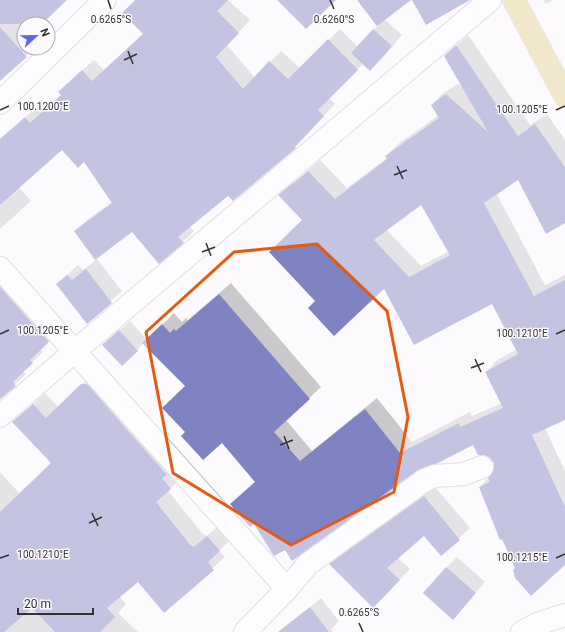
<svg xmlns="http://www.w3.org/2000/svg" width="565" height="632" viewBox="0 0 565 632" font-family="Roboto,sans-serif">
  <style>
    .shadow { fill: #0003; fill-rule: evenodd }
    .building { fill: #7f83c1; fill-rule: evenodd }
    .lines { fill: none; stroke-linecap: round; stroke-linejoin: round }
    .minor-casing { stroke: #c0bcc0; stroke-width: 24 }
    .major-casing { stroke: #d6d6d6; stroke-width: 24 }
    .minor { stroke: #fff; stroke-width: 22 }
    .major { stroke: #e3d08f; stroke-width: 22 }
    .marked { fill: none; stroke: #e8590c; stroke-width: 3; stroke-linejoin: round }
    .ticks { fill: none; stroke: #333233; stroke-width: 1.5 }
    .ticks-label { font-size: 10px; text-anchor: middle; fill: #333233; stroke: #fdfafe; stroke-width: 3; stroke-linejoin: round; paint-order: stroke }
  </style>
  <rect width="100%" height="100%" fill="#fdfafe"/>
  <g class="shadow">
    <path d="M0,0H65L41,24H24V48H34L0,80Z"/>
    <path d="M136,0H228L250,20L227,45L255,78L281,51L300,68L340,29L358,47L377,26L359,0H409L384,19L402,35L381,60L370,70L363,64L329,98L335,104L295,147L228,194L190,226L194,231L183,242L132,231L96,258L122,291L87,323L57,284L78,265L83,270L96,260L76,232L87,220L112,202L85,161L62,149L19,187L31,201L0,229V140L37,107L42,113L62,95L71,80L94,60L104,70L144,33Z"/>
    <path d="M543,0H553L546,4Z"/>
    <path d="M468,35L530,125L547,114L565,140V165L563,166L565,170V222L518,178L496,193L545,285L565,275V419L545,428L565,471V564L517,568L480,487L495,470V462L490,456L474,444L417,469L285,548L231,504L256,481L222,442L187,432L186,386L144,343L137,350L103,345L130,321L147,340L174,313L182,322L186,318L188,320L231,283L321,387L286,420L312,451L377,398L412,442L470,412L472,416L502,403L486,372L497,360L516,350L492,302L384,287L316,301L303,220L280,195L320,160L347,188L387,158L386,156L398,144L439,115L432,105L443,93L458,84L463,88L445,56ZM421,203L449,251L421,266L386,229Z"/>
    <path d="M0,278L59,331L40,349L43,352L23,371L26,374L0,398Z"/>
    <path d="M94,373L182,477L168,491L203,534L207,536L219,525L231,539L219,551L225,557L164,612L138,581L119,596L126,604L118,613L138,632H0V472L20,494L52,463L14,422L45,393L58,407Z"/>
    <path d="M435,487L470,528L441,555L424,535L398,558L410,569L373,607L330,564L341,554Z"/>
    <path d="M457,557L485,582L453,619L446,568Z"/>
    <path d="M321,598L339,621L331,629L333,632H293L291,623Z"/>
  </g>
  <g class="building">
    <path d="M0,0H67L42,24H0Z"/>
    <path d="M135,0H228L217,11L239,33L216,57L243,89L269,61L288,79L328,39L358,70L318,110L324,116L295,147L296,148L233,201L228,196L178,237L184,243L159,264L132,232L95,260L74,231L112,203L84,162L78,168L62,150L0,205V139L25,117L30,123L61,95L58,92L82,70L92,81L143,34L122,13Z"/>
    <path d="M277,0H336L306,29Z"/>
    <path d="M357,0H411L377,26Z"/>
    <path d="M412,0H470L426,25Z"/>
    <path d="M0,27L27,57L0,81Z"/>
    <path d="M373,29L392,46L370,71L351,53Z"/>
    <path d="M456,45L518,136L535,124L565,167V223L546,234L518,180L484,203L534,296L565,280V420L532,435L565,507V565L531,596L515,578L513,570L515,568L502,539L500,540L479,487L490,482L488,478L494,469V463L489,457L484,455H478L473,445L438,463L418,470L292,561L285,550L274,556L254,524L250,527L230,504L255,482L222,443L203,460L181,436L185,432L162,408L185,386L142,343L162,324L170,333L174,329L176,331L219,294L310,399L274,432L300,461L365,409L400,453L459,423L460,427L503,408L485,372L518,354L492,304L414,345L384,289L334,336L308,308L315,301L269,252L302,220L278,195L308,171L335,199L387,159L385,156L439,118L431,105L446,94L488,132L444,56ZM421,205L450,255L409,277L374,240Z"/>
    <path d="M86,269L112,303L87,324L56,284L67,275L72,280Z"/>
    <path d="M0,287L49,342L30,360L33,363L13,382L16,386L0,399Z"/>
    <path d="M119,330L138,351L122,366L102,345Z"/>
    <path d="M81,384H87L167,475L162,478L171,489L156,502L191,546L194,547L207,536L220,551L208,562L214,570L164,613L138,582L107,608L115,617L100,632H55L32,608L4,632H0V512L51,463L12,422L33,404L46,418Z"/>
    <path d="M424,496L460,540L441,556L424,536L387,568L400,580L373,608L329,564Z"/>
    <path d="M446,567L476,593L453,620L423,593Z"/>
    <path d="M310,607L329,632H278Z"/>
  </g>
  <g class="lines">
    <defs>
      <g id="minor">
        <path d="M0,103L105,0"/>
        <path d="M0,268L287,589L245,632"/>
        <path d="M0,416L75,351L490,0"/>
        <path d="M287,589L308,564L425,480L435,476L464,474L482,467"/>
        <path d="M522,632L537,624L565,615"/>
      </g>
      <path id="major" d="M514,0L565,96"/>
    </defs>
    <use href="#minor" class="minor-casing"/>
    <use href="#major" class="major-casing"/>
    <use href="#minor" class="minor"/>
    <use href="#major" class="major"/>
  </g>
  <path d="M0 0H565V632H0ZM317,244L387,311L408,417L394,492L291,545L173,473L146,332L234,252Z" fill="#fdfafe" fill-opacity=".55" fill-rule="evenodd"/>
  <path class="marked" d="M317,244L387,311L408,417L394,492L291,545L173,473L146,332L234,252Z"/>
  <path class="ticks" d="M108,0L111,9M330,0L334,9M128,51L133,64M124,60L137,54M0,110L9,106M556,110L565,106M397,166L403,179M394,175L407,170M206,243L211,256M202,252L215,247M0,334L9,330M556,334L565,330M475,359L481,372M471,368L484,363M284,436L289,449M280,445L293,440M92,513L98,526M89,523L102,517M0,558L9,555M556,558L565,554M359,623L363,632"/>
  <g class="ticks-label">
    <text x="111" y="23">0.6265°S</text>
    <text x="334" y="23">0.6260°S</text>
    <text x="43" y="110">100.1200°E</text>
    <text x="522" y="113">100.1205°E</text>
    <text x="43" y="334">100.1205°E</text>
    <text x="522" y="337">100.1210°E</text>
    <text x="43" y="558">100.1210°E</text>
    <text x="522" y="561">100.1215°E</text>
    <text x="359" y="616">0.6265°S</text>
  </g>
  <g transform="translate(36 36) rotate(68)"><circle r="19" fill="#fdfafe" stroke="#acaaad"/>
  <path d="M0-3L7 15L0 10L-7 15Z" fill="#5c6ae1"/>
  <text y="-6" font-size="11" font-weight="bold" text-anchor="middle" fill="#333233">N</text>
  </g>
  <path d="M18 608v6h75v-6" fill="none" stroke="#333233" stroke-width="2"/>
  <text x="24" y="608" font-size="12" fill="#333233" stroke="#fdfafe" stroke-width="3" paint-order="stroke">20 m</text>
</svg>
